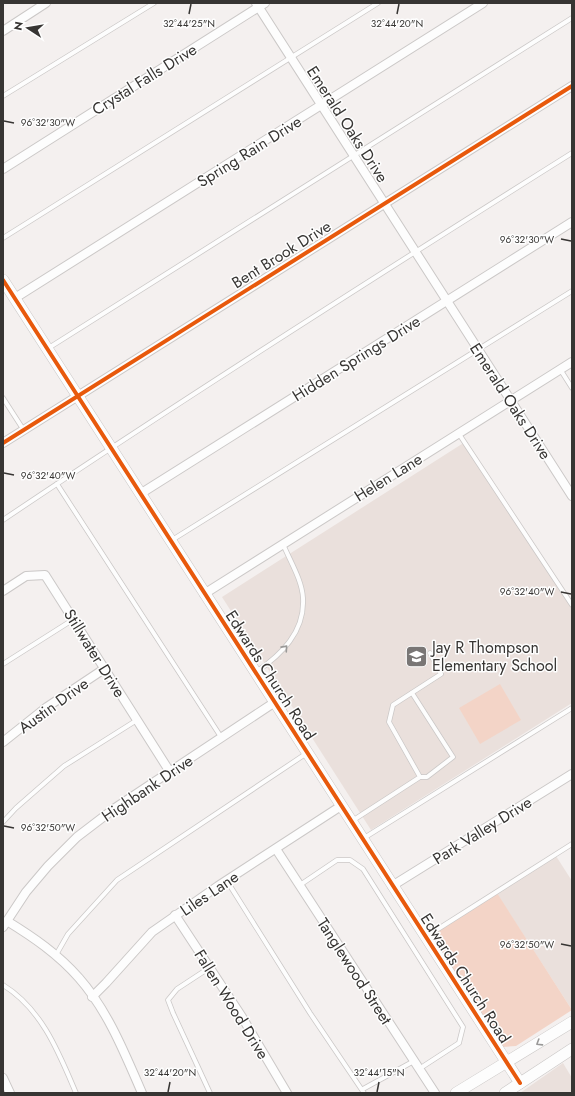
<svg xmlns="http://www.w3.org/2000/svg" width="575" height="1096" viewBox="0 0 575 1096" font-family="Jost,sans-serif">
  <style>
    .built { fill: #eae0dc }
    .green { fill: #f3d4c7 }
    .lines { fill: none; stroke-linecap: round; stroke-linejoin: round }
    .lane-casing { stroke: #cbc8c7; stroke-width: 5.5 }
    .street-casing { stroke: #cbc8c7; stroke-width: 10 }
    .secondary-casing { stroke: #cbc8c7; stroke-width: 12 }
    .lane { stroke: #fdfdfd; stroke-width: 4 }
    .street { stroke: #fdfdfd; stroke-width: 8 }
    .secondary { stroke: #fdfdfd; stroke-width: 11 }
    .cycleway-casing { stroke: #fefefe; stroke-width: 6 }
    .cycleway { stroke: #e8590c; stroke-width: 4 }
    .oneway { stroke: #9a9998 }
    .ticks { fill: none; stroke: #373533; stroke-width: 1.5 }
    .labels { text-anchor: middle; stroke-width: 3; stroke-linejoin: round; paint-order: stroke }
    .street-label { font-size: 16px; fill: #373533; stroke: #fefefe }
    .poi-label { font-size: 16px; fill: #373533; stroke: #fefefe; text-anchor: start }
    .ticks-label { font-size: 10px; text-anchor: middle; fill: #373533; stroke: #fefefe; stroke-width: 3; stroke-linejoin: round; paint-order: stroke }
  </style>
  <rect width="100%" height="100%" fill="#f4f0ef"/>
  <g class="built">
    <path d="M465,442L572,609V703L371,830L222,597Z"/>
    <path d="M556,856L572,881V1010L497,894Z"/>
    <path d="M563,1063L572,1078V1093H520Z"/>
  </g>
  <g class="green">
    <path d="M500,684L521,720L480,744L459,708Z"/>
    <path d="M497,893L572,1010L516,1046L503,1047L500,1043L431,936Z"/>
  </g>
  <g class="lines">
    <defs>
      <g id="lane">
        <path d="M3,96L154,3"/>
        <path d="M3,238L378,3"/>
        <path d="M47,349L572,18"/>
        <path d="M560,369L572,388"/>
        <path d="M3,398L23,429"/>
        <path d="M459,434L572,605"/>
        <path d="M57,484L221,737"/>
        <path d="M3,520C190,394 381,273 572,153"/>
        <path d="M172,540L572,291"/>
        <path d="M3,664L74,619"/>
        <path d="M256,672C281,655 305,632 303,598C302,580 290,561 283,544"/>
        <path d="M412,693L453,757L427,777H420"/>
        <path d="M352,821L420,777L389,722L393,705L441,674L430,653"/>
        <path d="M3,822L16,808L64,766L137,720"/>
        <path d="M364,838L572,708"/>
        <path d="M227,881L310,1013L364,1093"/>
        <path d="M300,885L337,860H350L363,869L463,1027L459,1043L419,1069"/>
        <path d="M427,936L572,844"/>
        <path d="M56,955L68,934L117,880L307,753"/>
        <path d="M209,968L177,989L168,1000L173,1013L210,1093"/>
        <path d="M3,985C42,1009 59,1053 76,1093"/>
        <path d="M363,1089L414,1061"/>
      </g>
      <g id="street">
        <path d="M256,3L572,496"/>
        <path d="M3,31L46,3"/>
        <path d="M3,169L265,3"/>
        <path d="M15,298L483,3"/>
        <path d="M3,443L572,86"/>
        <path d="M140,494L572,222"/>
        <path d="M3,591L26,576L45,575L170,772"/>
        <path d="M204,594L572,362"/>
        <path d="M3,742L47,707L104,669"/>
        <path d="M276,849L435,1093"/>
        <path d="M392,886L572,774"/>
        <path d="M175,915L242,1017L287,1093"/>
        <path d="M7,921C33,937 58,954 79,978C108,1011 125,1054 142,1093"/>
        <path d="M3,927L26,892L48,866L77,837L115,808L275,702"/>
        <path d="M92,997L106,983L152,932L218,886L341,806"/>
        <path d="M3,1078L10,1093"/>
      </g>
      <g id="secondary">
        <path d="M3,280L520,1083"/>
        <path d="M456,1093L572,1022"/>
        <path d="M505,1093L572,1049"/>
      </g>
    </defs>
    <use href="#lane" class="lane-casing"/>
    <use href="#street" class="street-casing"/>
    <use href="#secondary" class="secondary-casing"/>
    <use href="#lane" class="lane"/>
    <use href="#street" class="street"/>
    <use href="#secondary" class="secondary"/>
    <defs>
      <g id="cycleway">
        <path d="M3,280L520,1083"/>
        <path d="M3,443L572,86"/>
      </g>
    </defs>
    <use href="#cycleway" class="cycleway-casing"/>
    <use href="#cycleway" class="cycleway"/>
  </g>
  <defs><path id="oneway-chevron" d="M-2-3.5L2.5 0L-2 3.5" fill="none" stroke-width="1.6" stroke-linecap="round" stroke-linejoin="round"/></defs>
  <g class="oneway">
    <use href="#oneway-chevron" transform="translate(285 648) rotate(-48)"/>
    <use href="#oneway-chevron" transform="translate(539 1043) rotate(148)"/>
  </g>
  <path class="ticks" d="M189,14L191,4M397,14L399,4M4,121L14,123M561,239L571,241M4,473L14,475M561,592L571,594M4,826L14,828M561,944L571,946M168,1092L170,1082M377,1092L379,1082"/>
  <defs>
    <symbol id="school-square" viewBox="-11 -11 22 22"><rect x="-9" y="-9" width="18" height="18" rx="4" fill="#797675" stroke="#fefefe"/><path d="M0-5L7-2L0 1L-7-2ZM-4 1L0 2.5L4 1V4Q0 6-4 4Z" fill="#fff"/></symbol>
  </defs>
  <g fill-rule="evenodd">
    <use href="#school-square" x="404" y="644" width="25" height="25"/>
  </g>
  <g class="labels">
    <g class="street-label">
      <text transform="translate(144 79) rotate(-32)" y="6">Crystal Falls Drive</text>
      <text transform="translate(348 124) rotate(57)" y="6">Emerald Oaks Drive</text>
      <text transform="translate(249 151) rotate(-32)" y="6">Spring Rain Drive</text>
      <text transform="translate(281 254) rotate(-32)" y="6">Bent Brook Drive</text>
      <text transform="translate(356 358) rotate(-32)" y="6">Hidden Springs Drive</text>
      <text transform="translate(511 401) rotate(57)" y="6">Emerald Oaks Drive</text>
      <text transform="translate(388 477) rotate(-32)" y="6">Helen Lane</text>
      <text transform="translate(95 653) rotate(58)" y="6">Stillwater Drive</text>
      <text transform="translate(271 675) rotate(57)" y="6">Edwards Church Road</text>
      <text transform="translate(53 705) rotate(-36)" y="6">Austin Drive</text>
      <text transform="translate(147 788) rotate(-34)" y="6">Highbank Drive</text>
      <text transform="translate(482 830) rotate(-32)" y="6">Park Valley Drive</text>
      <text transform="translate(209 893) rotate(-34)" y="6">Liles Lane</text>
      <text transform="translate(355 971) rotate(57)" y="6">Tanglewood Street</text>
      <text transform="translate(466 978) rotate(57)" y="6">Edwards Church Road</text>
      <text transform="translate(232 1004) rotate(58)" y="6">Fallen Wood Drive</text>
    </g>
    <g class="poi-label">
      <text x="432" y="653">Jay R Thompson<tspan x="432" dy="18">Elementary School</tspan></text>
    </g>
  </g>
  <g class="ticks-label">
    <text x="189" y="27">32°44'25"N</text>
    <text x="397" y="27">32°44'20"N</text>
    <text x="48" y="126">96°32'30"W</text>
    <text x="527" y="243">96°32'30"W</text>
    <text x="48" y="479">96°32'40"W</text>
    <text x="527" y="595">96°32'40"W</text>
    <text x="48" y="831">96°32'50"W</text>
    <text x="527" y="948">96°32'50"W</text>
    <text x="170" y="1076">32°44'20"N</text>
    <text x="379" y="1076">32°44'15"N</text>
  </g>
  <rect width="575" height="1096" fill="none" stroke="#373533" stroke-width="8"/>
  <g transform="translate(28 28) rotate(282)" stroke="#fefefe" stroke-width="3" paint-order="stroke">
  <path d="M0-3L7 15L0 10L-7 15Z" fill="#373533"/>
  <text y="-6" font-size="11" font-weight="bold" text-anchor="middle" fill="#373533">N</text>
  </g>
</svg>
